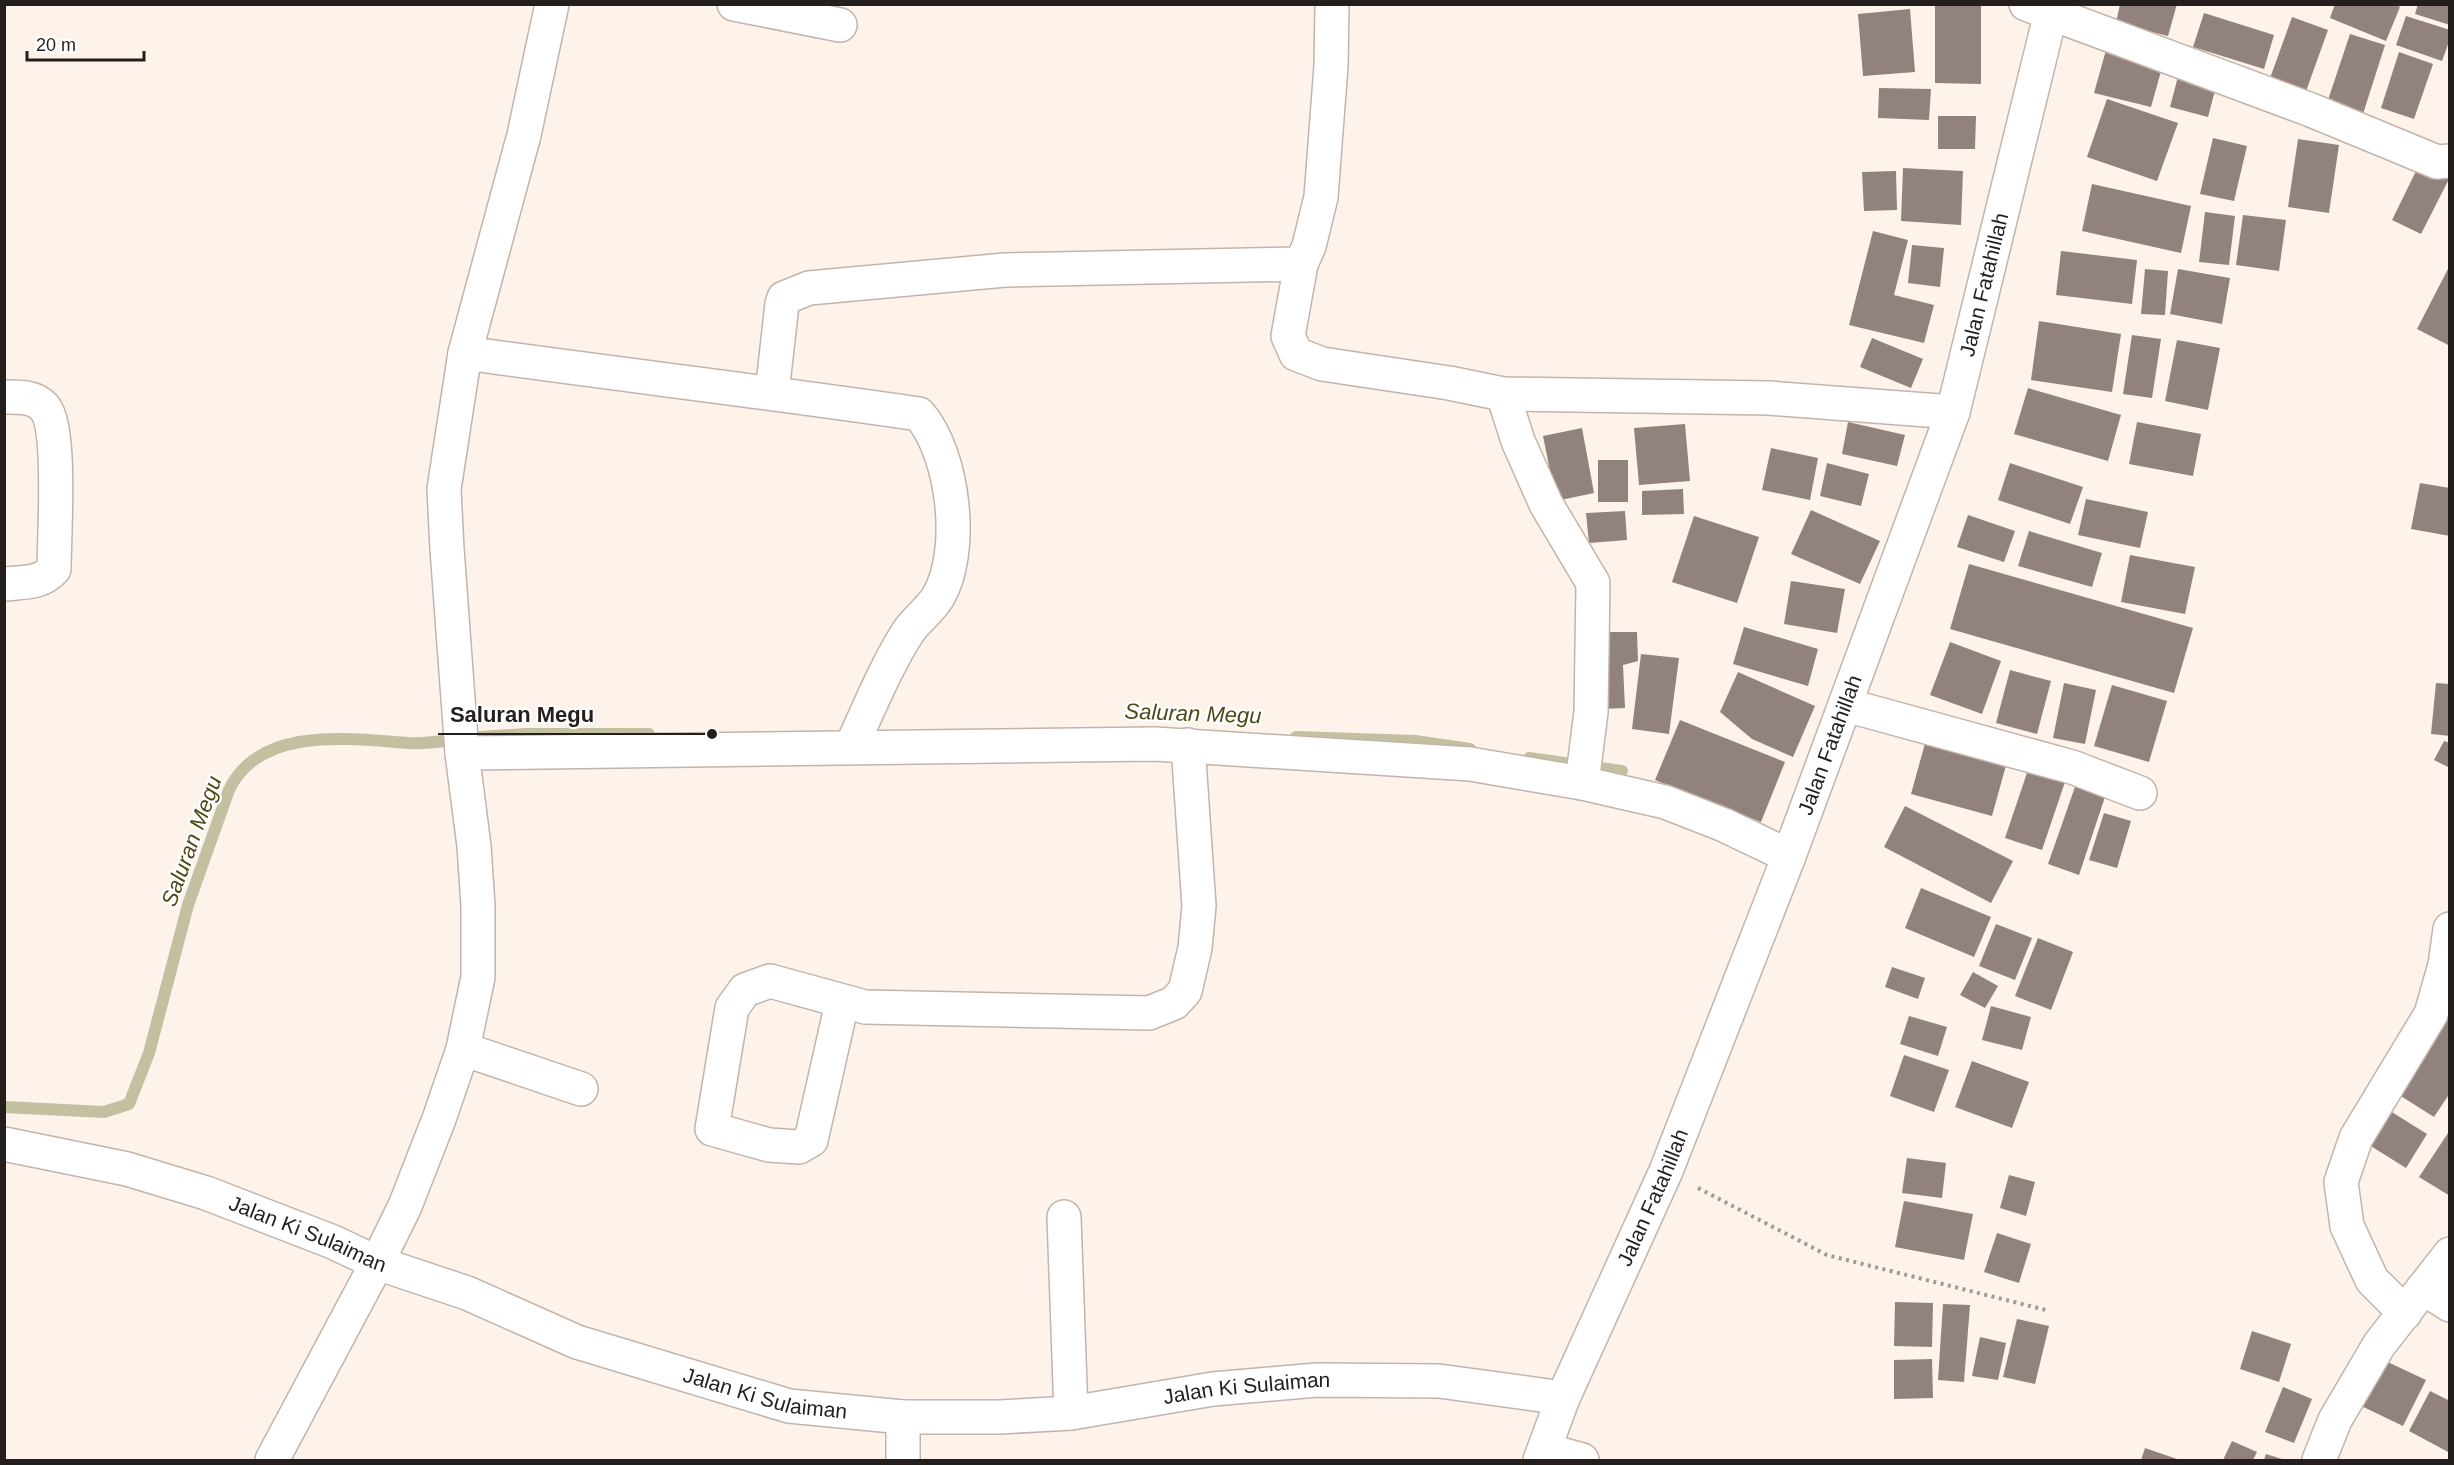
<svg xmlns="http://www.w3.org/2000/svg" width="2454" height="1465" viewBox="0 0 2454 1465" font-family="Arial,sans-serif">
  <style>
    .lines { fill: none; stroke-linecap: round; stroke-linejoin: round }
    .stream { stroke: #c2c0a1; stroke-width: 12 }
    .building { fill: #92827d }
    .street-casing { stroke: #c2b4aa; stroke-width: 36 }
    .secondary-casing { stroke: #c2b4aa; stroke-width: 36 }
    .path { stroke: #a29993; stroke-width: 4; stroke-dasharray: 3 4.5; stroke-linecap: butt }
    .street { stroke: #fff; stroke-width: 33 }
    .secondary { stroke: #fff; stroke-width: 33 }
    .labels { text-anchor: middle; stroke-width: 4.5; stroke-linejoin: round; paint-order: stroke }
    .street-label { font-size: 21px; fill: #241f1c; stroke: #fff }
    .water-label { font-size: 22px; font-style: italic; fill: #4d4914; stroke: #fff }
    .leader { fill: none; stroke: #241f1c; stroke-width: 2 }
    .callout-dot { fill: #241f1c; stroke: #fff; stroke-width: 2 }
    .callout-label { font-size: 22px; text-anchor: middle; font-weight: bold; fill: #241f1c; stroke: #fff; stroke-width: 4.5; stroke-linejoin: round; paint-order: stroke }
  </style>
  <rect width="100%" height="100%" fill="#fef3ea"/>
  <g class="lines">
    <g class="stream">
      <path d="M480,737L526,734H649"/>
      <path d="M1296,737L1415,741L1470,749"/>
      <path d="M1529,758L1622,771"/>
      <path d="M4,1107L104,1112L129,1104L149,1053L188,905L229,790C260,725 350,739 409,743C426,744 444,741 460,739"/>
    </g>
  </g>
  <g class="building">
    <path d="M1935,4H1981V84L1935,83Z"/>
    <path d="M2120,4H2177L2168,36L2116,23Z"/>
    <path d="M2335,4H2394L2400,7L2386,41L2330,18Z"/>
    <path d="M2418,4H2450V25L2415,14Z"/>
    <path d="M1910,9L1915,72L1863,76L1858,14Z"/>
    <path d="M2204,13L2274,35L2264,69L2193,47Z"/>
    <path d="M2406,16L2450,30V39L2442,61L2396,45Z"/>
    <path d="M2292,17L2328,30L2305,94L2269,81Z"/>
    <path d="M2350,34L2385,45L2363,114L2327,103Z"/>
    <path d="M2108,43L2165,57L2151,107L2094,93Z"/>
    <path d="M2399,52L2433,64L2414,119L2381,108Z"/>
    <path d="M2180,69L2218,79L2208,117L2170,107Z"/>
    <path d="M1879,88L1931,89L1929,120L1878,118Z"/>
    <path d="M2107,99L2178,123L2157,181L2087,157Z"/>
    <path d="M1938,116H1976L1975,149H1938Z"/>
    <path d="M2213,138L2247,146L2234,201L2200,194Z"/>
    <path d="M2298,139L2339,145L2329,213L2288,207Z"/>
    <path d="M2420,163L2450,177L2421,234L2392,220Z"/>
    <path d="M1903,168L1963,171L1961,225L1901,221Z"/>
    <path d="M1896,171L1897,210L1864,211L1862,172Z"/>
    <path d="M2092,184L2191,206L2181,253L2082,231Z"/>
    <path d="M2205,212L2235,216L2229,265L2199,262Z"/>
    <path d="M2243,215L2286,220L2279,271L2236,265Z"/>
    <path d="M1873,231L1908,240L1894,295L1934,305L1924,343L1849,325Z"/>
    <path d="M1912,245L1944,248L1940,287L1908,283Z"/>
    <path d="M2061,251L2137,260L2132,304L2056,295Z"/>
    <path d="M2450,265V346L2417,329Z"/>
    <path d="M2145,269L2168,271L2165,315L2141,314Z"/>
    <path d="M2178,269L2230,278L2222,324L2170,314Z"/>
    <path d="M2039,321L2121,334L2112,392L2031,380Z"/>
    <path d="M2132,335L2161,339L2152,398L2123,394Z"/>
    <path d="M1872,338L1923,359L1911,388L1860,367Z"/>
    <path d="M2177,340L2220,348L2208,410L2165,401Z"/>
    <path d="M2028,388L2121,415L2108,461L2014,434Z"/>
    <path d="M1848,422L1905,435L1897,466L1842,454Z"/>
    <path d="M2137,422L2201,434L2193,476L2129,464Z"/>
    <path d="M1685,424L1690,481L1639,485L1634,428Z"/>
    <path d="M1582,428L1594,493L1556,501L1543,436Z"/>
    <path d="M1771,448L1818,458L1810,500L1762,490Z"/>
    <rect x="1598" y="460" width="30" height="42"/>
    <path d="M1827,463L1869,474L1861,506L1820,496Z"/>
    <path d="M2010,463L2083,487L2070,524L1998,500Z"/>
    <path d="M2420,483L2450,488V536L2411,529Z"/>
    <path d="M1683,489L1684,514L1642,515V491Z"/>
    <path d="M2086,499L2148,512L2140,548L2078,535Z"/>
    <path d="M1811,510L1880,541L1860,584L1791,554Z"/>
    <path d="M1625,511L1627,540L1589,543L1586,513Z"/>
    <path d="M1968,515L2015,531L2004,562L1957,547Z"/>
    <path d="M1694,516L1759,537L1737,603L1672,582Z"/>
    <path d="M2029,531L2102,553L2092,587L2018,566Z"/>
    <path d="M2130,555L2195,567L2185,614L2121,602Z"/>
    <path d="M1969,564L2193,628L2174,693L1950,629Z"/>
    <path d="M1791,581L1845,589L1837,633L1784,624Z"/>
    <path d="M1744,627L1818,649L1808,686L1733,664Z"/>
    <path d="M1594,632H1637L1638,661L1623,665L1625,708L1602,709Z"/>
    <path d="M1950,642L2001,661L1982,714L1930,695Z"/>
    <path d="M1641,654L1679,658L1669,734L1632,729Z"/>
    <path d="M2010,670L2051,681L2037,734L1996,723Z"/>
    <path d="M1738,672L1815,706L1793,757L1752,739L1720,712Z"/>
    <path d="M2064,683L2096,690L2085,744L2053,738Z"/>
    <path d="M2436,683L2450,684V736L2431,734Z"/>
    <path d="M2112,685L2167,701L2149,762L2094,746Z"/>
    <path d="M1680,720L1785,762L1761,822L1655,780Z"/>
    <path d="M1929,729L2010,751L1992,816L1911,794Z"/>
    <path d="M2444,741L2450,743V768L2434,760Z"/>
    <path d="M2031,761L2068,773L2042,850L2005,838Z"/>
    <path d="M2076,784L2106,794L2079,875L2048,864Z"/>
    <path d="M1905,806L2013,861L1991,903L1884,847Z"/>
    <path d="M2104,813L2131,821L2117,868L2089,860Z"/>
    <path d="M1921,888L1991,917L1974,957L1905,928Z"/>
    <path d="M1996,924L2032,938L2015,980L1979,966Z"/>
    <path d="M2038,938L2073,952L2051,1010L2015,996Z"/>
    <path d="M1892,967L1925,978L1918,999L1885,987Z"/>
    <path d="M1973,972L1998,986L1985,1008L1960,995Z"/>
    <path d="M1991,1006L2031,1017L2022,1050L1982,1040Z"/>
    <path d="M2450,1010V1093L2434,1117L2396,1093Z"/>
    <path d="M1909,1016L1947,1027L1938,1056L1900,1044Z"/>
    <path d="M1904,1055L1949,1070L1934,1112L1890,1096Z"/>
    <path d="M1972,1061L2029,1082L2012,1128L1955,1107Z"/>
    <path d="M2387,1109L2427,1134L2406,1168L2366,1143Z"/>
    <path d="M2450,1130V1196L2419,1177Z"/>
    <path d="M1907,1158L1946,1163L1942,1198L1902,1193Z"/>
    <path d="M2009,1175L2035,1182L2026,1216L2000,1208Z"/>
    <path d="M1904,1201L1973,1214L1964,1260L1895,1247Z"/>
    <path d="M1997,1233L2031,1244L2019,1283L1984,1272Z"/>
    <path d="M1895,1302L1933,1303L1932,1347L1894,1346Z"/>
    <path d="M1943,1304L1970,1305L1964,1382L1938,1380Z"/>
    <path d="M2017,1319L2049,1326L2035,1384L2003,1377Z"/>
    <path d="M2252,1331L2291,1344L2279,1382L2240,1369Z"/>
    <path d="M1980,1337L2006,1343L1998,1380L1972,1376Z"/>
    <path d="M2377,1357L2426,1380L2403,1426L2355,1403Z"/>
    <path d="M1932,1359L1933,1398L1894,1399V1360Z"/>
    <path d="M2283,1387L2312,1399L2294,1443L2265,1432Z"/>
    <path d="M2430,1391L2450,1401V1453L2409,1431Z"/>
    <path d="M2232,1441L2257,1452L2253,1460H2223Z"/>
    <path d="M2145,1448L2177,1459V1460H2141Z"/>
    <path d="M2266,1454L2285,1460H2264Z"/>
  </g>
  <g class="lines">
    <defs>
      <g id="street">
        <path d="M734,4L840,25"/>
        <path d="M1332,4L1331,66L1321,197L1309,246L1301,264L1288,336L1296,354L1322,364L1449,383L1503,394L1769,398L1953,412"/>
        <path d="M2026,4L2311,110L2437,162L2450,161"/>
        <path d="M465,353C616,374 768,392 919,414C954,454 965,552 938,597C930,610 916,620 908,632C885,668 869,709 851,747"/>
        <path d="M772,393L782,304L784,298L809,288L1005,270L1301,264"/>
        <path d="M1503,394L1518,441L1546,504L1593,583L1591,712L1582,783"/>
        <path d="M4,397C18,397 34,396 44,407C62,426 54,539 54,569C41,584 23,582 4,584"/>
        <path d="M1846,705L2072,767L2140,793"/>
        <path d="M462,753L1155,744L1470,764L1582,783L1665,802L1724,825L1789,856"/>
        <path d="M842,1003L811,1140L799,1147L769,1145L712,1129L732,1008L745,990L770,981L865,1007L1149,1013L1174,1003L1185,991L1195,948L1199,906L1188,745"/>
        <path d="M463,1049L581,1089"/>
        <path id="s1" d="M4,1144L127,1169L206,1193L333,1242L377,1263L467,1293L577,1342L789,1406L903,1417H1000L1071,1413L1213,1389L1317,1380L1439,1381L1563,1398"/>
        <path d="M1064,1217L1071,1413"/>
        <path d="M2423,1288L2450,1305"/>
        <path d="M2405,1313L2372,1280L2347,1226L2341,1182L2356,1138L2431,1014L2445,965L2450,929"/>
        <path d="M1545,1450L1582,1460"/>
        <path d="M272,1460L377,1263L405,1206L439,1119L463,1049L478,977V906L474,846L462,753L447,549L444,489L465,353L524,135L552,4"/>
        <path d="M903,1460V1417"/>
        <path d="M2319,1460L2335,1420L2379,1345L2450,1254"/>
      </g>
      <g id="secondary">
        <path id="s2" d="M1540,1460L1563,1398L1666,1171L1789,856L1953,412L2053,4"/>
      </g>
    </defs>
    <use href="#street" class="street-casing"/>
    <use href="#secondary" class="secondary-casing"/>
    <path class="path" d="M1698,1188L1827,1255L2046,1310"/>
    <use href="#street" class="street"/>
    <use href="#secondary" class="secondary"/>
  </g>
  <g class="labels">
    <g class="street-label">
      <text dy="7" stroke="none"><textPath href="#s2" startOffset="1258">Jalan Fatahillah</textPath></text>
      <text dy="7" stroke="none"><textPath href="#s2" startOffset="772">Jalan Fatahillah</textPath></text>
      <text dy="7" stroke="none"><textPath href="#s2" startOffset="286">Jalan Fatahillah</textPath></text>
      <text dy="7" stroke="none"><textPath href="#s1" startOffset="318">Jalan Ki Sulaiman</textPath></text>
      <text dy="7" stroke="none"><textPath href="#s1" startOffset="1290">Jalan Ki Sulaiman</textPath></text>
      <text dy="7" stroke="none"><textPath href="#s1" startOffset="804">Jalan Ki Sulaiman</textPath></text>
    </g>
    <g class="water-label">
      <text transform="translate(1193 713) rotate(2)" y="8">Saluran Megu</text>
      <text transform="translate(191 841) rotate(-70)" y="8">Saluran Megu</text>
    </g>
  </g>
  <path class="leader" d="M712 734L606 734H438"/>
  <circle class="callout-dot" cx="712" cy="734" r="6"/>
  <g class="callout-label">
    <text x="522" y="722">Saluran Megu</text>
  </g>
  <rect width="2454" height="1465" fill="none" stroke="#241f1c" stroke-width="12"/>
  <path d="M27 51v9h117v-9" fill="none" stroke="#241f1c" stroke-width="3"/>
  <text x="36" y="51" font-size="18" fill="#241f1c" stroke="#ffffff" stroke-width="4.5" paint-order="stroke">20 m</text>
</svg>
